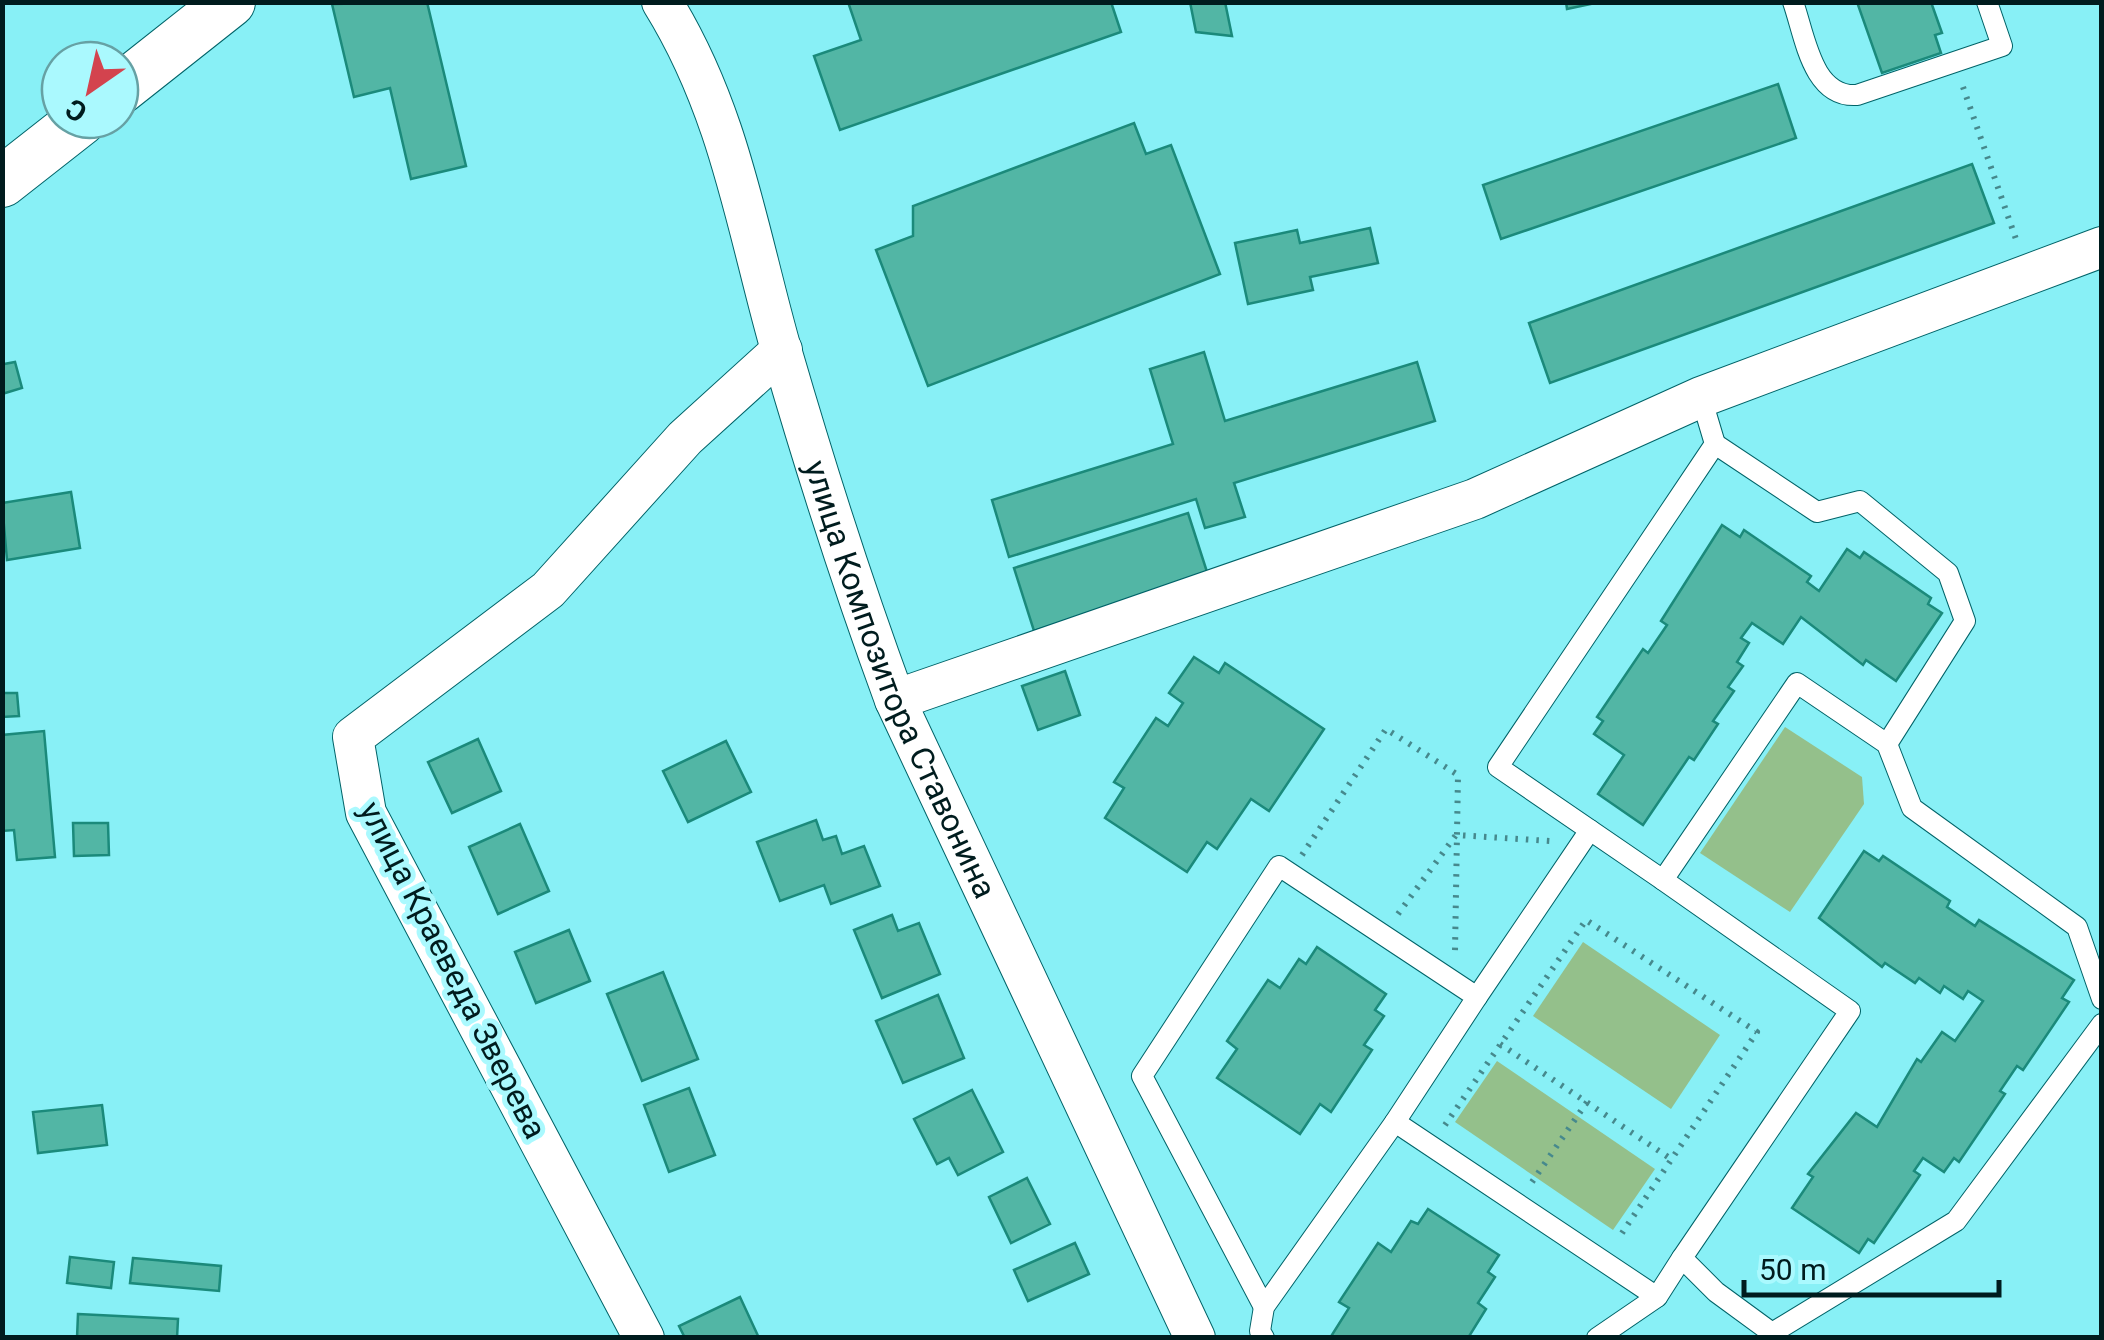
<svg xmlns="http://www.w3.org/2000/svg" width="2104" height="1340" viewBox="0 0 2104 1340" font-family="Roboto,sans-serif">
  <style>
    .green { fill: #94c08b }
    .building { fill: #52b6a5; stroke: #1b8a7b; stroke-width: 2.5 }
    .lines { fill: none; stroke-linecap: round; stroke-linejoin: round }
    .service-casing { stroke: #006368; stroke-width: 22 }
    .minor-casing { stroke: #006368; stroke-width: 42 }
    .tertiary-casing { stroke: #006368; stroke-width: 52 }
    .path { stroke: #46898d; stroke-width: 6; stroke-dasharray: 2.5 8; stroke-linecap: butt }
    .service { stroke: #fff; stroke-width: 20 }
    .minor { stroke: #fff; stroke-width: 40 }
    .tertiary { stroke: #fff; stroke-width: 50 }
    .labels { text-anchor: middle; stroke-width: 10; stroke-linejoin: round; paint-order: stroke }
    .street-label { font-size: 32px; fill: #001c1e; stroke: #aaf9fe }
  </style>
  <rect width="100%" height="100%" fill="#88f0f6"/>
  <g class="green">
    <path d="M1785,727L1862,777L1864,804L1790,912L1700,853Z"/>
    <path d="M1583,942L1720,1035L1671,1109L1533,1016Z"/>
    <path d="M1497,1061L1655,1169L1613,1230L1455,1122Z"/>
  </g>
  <g class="building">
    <path d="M427,2L466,166L411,179L390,88L354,97L332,4Z"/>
    <path d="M848,2H1111L1121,32L840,130L814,56L861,40Z"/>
    <path d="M1190,2H1225L1232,36L1196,32Z"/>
    <path d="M1566,2H1600L1567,9Z"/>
    <path d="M1857,2H1931L1942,33L1935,35L1941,53L1882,73Z"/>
    <path d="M1778,84L1796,138L1501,239L1483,185Z"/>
    <path d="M1134,123L1146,154L1171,145L1220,274L928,386L876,250L913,236V206Z"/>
    <path d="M1972,164L1994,223L1550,383L1529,323Z"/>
    <path d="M1370,228L1378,263L1310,277L1313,290L1248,304L1235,243L1297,230L1300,243Z"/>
    <path d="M1204,352L1225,421L1417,362L1435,421L1234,483L1245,517L1205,528L1196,499L1009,557L992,500L1173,444L1150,369Z"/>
    <path d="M2,358L4,364L15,362L22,388L2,394Z"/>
    <path d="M71,492L80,548L7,560L2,503Z"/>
    <path d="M1188,513L1208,575L1034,631L1014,568Z"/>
    <path d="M1722,525L1740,537L1744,530L1811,576L1807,582L1819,591L1847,549L1860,558L1864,552L1931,598L1928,604L1942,613L1896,681L1866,660L1863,665L1801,617L1783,644L1752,623L1741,638L1749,643L1737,662L1743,666L1728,687L1734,691L1713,721L1718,724L1694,760L1689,757L1643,825L1598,794L1624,755L1594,734L1603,721L1597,717L1643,649L1648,653L1667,625L1661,621Z"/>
    <path d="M1194,657L1219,673L1225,663L1324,729L1269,811L1251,799L1217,849L1207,842L1187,872L1105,818L1124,788L1114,782L1156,718L1168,726L1183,703L1169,693Z"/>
    <path d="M1065,671L1080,715L1038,730L1022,686Z"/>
    <path d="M2,693H17L19,716L2,717Z"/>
    <path d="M44,731L55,857L17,860L14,830L2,831V735Z"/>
    <path d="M478,739L501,791L452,813L428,762Z"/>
    <path d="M726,741L751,792L688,822L663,771Z"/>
    <path d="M816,820L823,840L836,836L842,854L864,846L880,886L831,904L824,885L780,901L757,842Z"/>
    <path d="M73,823H108L109,855L74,856Z"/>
    <path d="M520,824L549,891L498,914L469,847Z"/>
    <path d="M1864,851L1879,861L1883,856L1950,901L1947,907L1975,926L1979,920L2074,980L2062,998L2069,1002L2023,1070L2017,1066L2000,1091L2005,1094L1959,1162L1954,1158L1944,1172L1923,1158L1914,1171L1920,1175L1874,1243L1868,1239L1859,1253L1792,1208L1813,1177L1808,1174L1856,1113L1877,1127L1917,1059L1921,1062L1942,1032L1955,1041L1983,1001L1968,991L1963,999L1944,986L1940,993L1919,978L1915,983L1885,963L1882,967L1819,918Z"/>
    <path d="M892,915L898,931L919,923L940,974L882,998L854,930Z"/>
    <path d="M569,930L590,981L536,1003L515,952Z"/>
    <path d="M1317,947L1386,994L1375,1010L1384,1016L1364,1045L1372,1050L1331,1112L1320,1104L1300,1134L1217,1078L1237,1049L1227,1041L1268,980L1280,988L1299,959L1306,964Z"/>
    <path d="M663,972L698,1059L642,1081L607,994Z"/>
    <path d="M938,995L964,1058L903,1083L876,1021Z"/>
    <path d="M689,1088L715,1155L669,1172L644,1105Z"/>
    <path d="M972,1090L1003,1152L958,1175L949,1158L937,1164L914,1119Z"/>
    <path d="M102,1105L107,1145L38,1153L33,1112Z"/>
    <path d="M1027,1178L1050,1224L1011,1243L989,1197Z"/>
    <path d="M1428,1209L1499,1255L1488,1272L1495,1277L1478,1303L1486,1309L1468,1338H1330L1349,1308L1339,1302L1378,1243L1391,1252L1411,1221L1418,1224Z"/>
    <path d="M1075,1243L1089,1274L1028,1301L1014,1270Z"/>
    <path d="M70,1257L114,1262L111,1288L67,1283Z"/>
    <path d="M133,1258L221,1266L219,1291L130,1283Z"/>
    <path d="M740,1297L759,1338H685L679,1326Z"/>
    <path d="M78,1314L178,1319L177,1338H77Z"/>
  </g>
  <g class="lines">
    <defs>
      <g id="service">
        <path d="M1793,2C1805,36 1812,98 1857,95L2002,46L1987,2"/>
        <path d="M1701,397L1715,444L1498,767L1663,880L1797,683L1887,744L1912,808L2077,927L2102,999"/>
        <path d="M1715,444L1817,512L1860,501L1948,573L1965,621L1887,744"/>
        <path d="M1663,880L1850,1011L1682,1258L1716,1292L1772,1333L1956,1221L2102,1024"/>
        <path d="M1477,997L1590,830"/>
        <path d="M1264,1307L1142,1076L1279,866L1477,997L1395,1122"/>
        <path d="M1264,1338L1260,1331L1264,1307L1395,1122L1657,1297L1682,1258"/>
        <path d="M1597,1338L1657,1297"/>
      </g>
      <g id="minor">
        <path id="s1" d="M662,2C731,113 747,231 782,353C816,470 853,586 895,700L1195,1338"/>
        <path d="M895,700L1475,499L1701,397L2102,247"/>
        <path d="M644,1338L366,813L353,737L548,590L685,438L782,350"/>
      </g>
      <g id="tertiary">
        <path d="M120,89L230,2"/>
        <path d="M2,182L81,120"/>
      </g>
    </defs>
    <use href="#service" class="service-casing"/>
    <use href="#minor" class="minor-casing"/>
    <use href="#tertiary" class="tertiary-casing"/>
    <g class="path">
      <path d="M1963,87L2018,245"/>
      <path d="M1302,855L1386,729L1458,775L1455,951"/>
      <path d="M1398,914L1456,835L1550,841"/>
      <path d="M1500,1044L1671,1159"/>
      <path d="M1445,1125L1586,920L1757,1032L1618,1239"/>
      <path d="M1532,1182L1587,1102"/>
    </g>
    <use href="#service" class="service"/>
    <use href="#minor" class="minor"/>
    <use href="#tertiary" class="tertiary"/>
  </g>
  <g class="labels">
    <g class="street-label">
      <text dy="11" stroke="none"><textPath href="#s1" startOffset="720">улица Композитора Ставонина</textPath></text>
      <text transform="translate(453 970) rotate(63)" y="11">улица Краеведа Зверева</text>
    </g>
  </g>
  <rect width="2104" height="1340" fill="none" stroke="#001c1e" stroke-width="10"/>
  <g transform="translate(90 90) rotate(214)"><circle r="48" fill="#aaf9fe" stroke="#66a1a4" stroke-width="2.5"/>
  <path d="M0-8L18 38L0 25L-18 38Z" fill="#d3434e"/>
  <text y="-15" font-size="28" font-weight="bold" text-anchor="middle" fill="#001c1e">С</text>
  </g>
  <path d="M1744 1280v15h255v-15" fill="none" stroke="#001c1e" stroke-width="5"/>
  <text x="1759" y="1280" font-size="30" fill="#001c1e" stroke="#aaf9fe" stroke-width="8" paint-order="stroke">50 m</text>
</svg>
